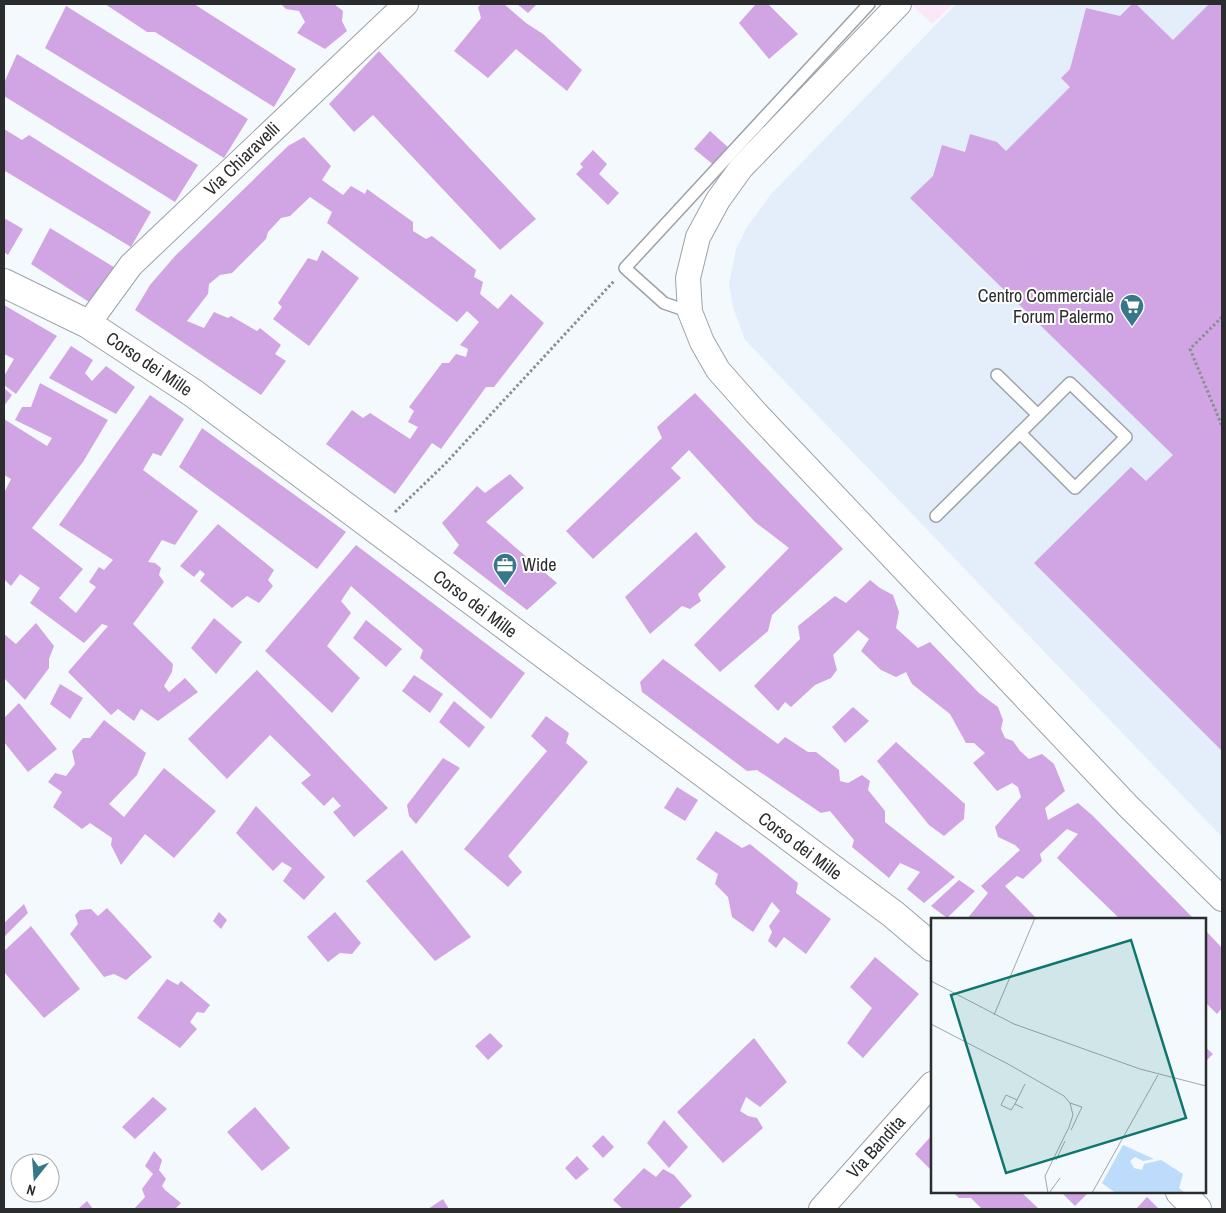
<svg xmlns="http://www.w3.org/2000/svg" width="1226" height="1213" viewBox="0 0 1226 1213" font-family="'Archivo Narrow',sans-serif">
  <style>
    .built { fill: #e4eefa }
    .industrial { fill: #fae7f8 }
    .building { fill: #d1a5e3 }
    .lines { fill: none; stroke-linecap: round; stroke-linejoin: round }
    .lane-casing { stroke: #9da2a7; stroke-width: 14 }
    .street-casing { stroke: #9da2a7; stroke-width: 26 }
    .secondary-casing { stroke: #9da2a7; stroke-width: 30 }
    .path { stroke: #8b8e92; stroke-width: 3; stroke-dasharray: 2.5 2.5; stroke-linecap: butt }
    .lane { stroke: #fff; stroke-width: 11 }
    .street { stroke: #fff; stroke-width: 24 }
    .secondary { stroke: #fff; stroke-width: 28 }
    .labels { text-anchor: middle; stroke-width: 4; stroke-linejoin: round; paint-order: stroke }
    .street-label { font-size: 18px; fill: #2a2c2e; stroke: #fff }
    .poi-label { font-size: 18px; fill: #2a2c2e; stroke: #fff; text-anchor: end }
    .inset-road { fill: none; stroke: #a3a7ab; stroke-width: 1 }
    .view { fill: #0f766e; fill-opacity: 0.15; stroke: #0f766e; stroke-width: 2.5 }
    .inset-edge { fill: none; stroke: #2a2c2e; stroke-width: 2.5 }
  </style>
  <rect width="100%" height="100%" fill="#f4f9fe"/>
  <path class="built" d="M956,4H1222V837L745,340L733,307L729,284L736,249L747,227L771,194Z"/>
  <path class="industrial" d="M911,4H953L932,24Z"/>
  <g class="building">
    <path d="M105,4H194L296,69L274,107L155,32H147Z"/>
    <path d="M281,4H327L328,5L334,4L343,11L342,21L347,31L325,49L297,33L305,22L299,11L286,9Z"/>
    <path d="M482,4H504L526,23L543,34L582,70L567,91L516,49L488,78L454,51L481,18L478,7Z"/>
    <path d="M517,4H537L528,13Z"/>
    <path d="M756,4H768L798,34L769,59L739,23Z"/>
    <path d="M1132,4H1136L1173,40L1209,4H1222V751L1034,563L1131,467L1146,481L1173,455L910,198L933,176L942,145L965,152L970,134L997,142L1006,151L1070,87L1061,78L1070,69L1086,8L1120,16Z"/>
    <path d="M66,6L248,119L224,158L45,48Z"/>
    <path d="M379,51L536,219L500,250L373,115L354,132L329,104Z"/>
    <path d="M17,54L198,165L175,202L4,96V83Z"/>
    <path d="M4,129L22,140L29,135L151,212L131,247L5,171L4,173Z"/>
    <path d="M710,131L730,149L715,166L694,149Z"/>
    <path d="M304,137L331,166L322,180L343,195L351,186L365,194L367,189L413,222V231L426,239L432,236L476,270L474,277L483,282L480,294L498,309L511,294L544,323L494,387H486L441,449L432,443L395,494L326,444L352,410L363,418L370,413L410,439L418,427L408,422L414,411L409,407L442,363H449L456,354L466,357L468,349L460,345L479,322L467,311L457,322L327,223L332,212L310,197L290,216L281,218L268,232L266,239L232,273L220,275L209,284L208,294L187,321L204,328L214,312L228,318L231,316L257,331L260,328L281,345L275,354L286,361L261,395L135,310L150,285L175,256L288,146Z"/>
    <path d="M593,150L607,164L599,174L619,193L608,205L576,174L583,167L580,164Z"/>
    <path d="M4,218L23,229L8,255L4,252Z"/>
    <path d="M50,228L117,269L89,302L31,264Z"/>
    <path d="M322,250L359,278L309,346L273,319L282,307L278,303L308,258L317,261Z"/>
    <path d="M4,305L57,336L16,394L4,385V376L14,359L4,354Z"/>
    <path d="M71,346L93,360L85,373L92,381L106,366L135,387L116,414L49,378Z"/>
    <path d="M40,383L108,420L83,462L32,528L83,569L59,598L76,613L96,587L89,582L99,567L104,570L113,560L59,525L150,395L184,419L161,456L153,453L143,470L198,511L175,545L162,540L148,562L155,563L161,568L159,575L164,582L133,624L173,664L172,672L164,686L169,692L185,678L198,692L158,721L141,709L134,721L118,709L111,715L68,672L108,626L102,624L84,643L30,603L40,588L20,574L11,586L4,579V493L11,479L4,475V419L47,446L52,438L15,420L22,407H31Z"/>
    <path d="M4,388L12,395L4,406Z"/>
    <path d="M695,393L843,549L772,615L768,631L720,672L694,645L789,548L755,522L689,450L671,468L681,478L593,559L566,531L662,438L657,427Z"/>
    <path d="M202,428L346,532L317,569L179,467Z"/>
    <path d="M510,474L524,488L486,522L557,583L527,610L453,553L459,545L442,523L477,486L485,493Z"/>
    <path d="M218,524L274,570L268,580L273,586L259,603L247,596L232,608L200,581L205,574L200,570L194,577L180,566Z"/>
    <path d="M696,532L726,567L698,594L701,601L690,609L682,606L650,634L625,597Z"/>
    <path d="M356,545L525,673L491,719L420,658L423,650L351,586L341,601L351,613L327,646L360,678L332,713L265,651Z"/>
    <path d="M870,580L880,588L893,595L899,612L896,628L918,648L930,642L979,693L998,707L1003,720L1001,729L1005,738L1013,741L1020,751L1029,759L1042,754L1054,764L1065,791L1045,808L1048,820L1078,803L1093,816L1194,919H1120L1057,858L1078,834L1067,829L1040,854L1042,861L1023,879L1017,876L1005,886L1037,919H967L988,893L981,886L1020,850L1015,845L998,837L995,827L1021,797L1018,787L1012,783L997,791L973,763L985,753L974,743H966L950,714L912,684L906,672L896,677L881,670L861,651L869,639L858,630L833,655L837,670L831,678L815,685L791,707L785,702L778,711L754,686L800,639L798,626L835,596L846,603Z"/>
    <path d="M214,618L242,642L216,674L191,648Z"/>
    <path d="M366,620L402,649L386,667L353,638Z"/>
    <path d="M36,623L54,646L49,659V668L25,700L4,678V634L16,644Z"/>
    <path d="M663,659L778,744L785,737L808,752H816L839,770L840,781L848,783L862,775L870,781L868,790L885,811V822L955,877L924,903L907,889L920,872L900,863L889,878L852,847L854,840L830,811L821,813L757,770L747,771L642,692L640,682Z"/>
    <path d="M257,670L388,808L354,837L333,812L341,806L333,797L324,806L301,783L311,775L270,735L227,779L188,739Z"/>
    <path d="M414,675L443,694L430,713L402,691Z"/>
    <path d="M60,684L83,698L70,719L50,704Z"/>
    <path d="M454,701L485,727L469,748L439,722Z"/>
    <path d="M19,703L57,749L28,772L4,742V718Z"/>
    <path d="M853,707L869,721L845,743L832,727Z"/>
    <path d="M546,716L569,733L566,743L588,762L508,856L522,872L508,887L464,849L547,751L531,736Z"/>
    <path d="M104,720L146,753L137,775L109,804L124,817L164,768L216,811L174,858L145,834L121,865L111,845L112,838L90,823L82,829L53,807L62,792L48,782L55,773L66,776L75,764L72,751L83,738H90Z"/>
    <path d="M896,742L965,804L964,819L944,836L929,825L877,761Z"/>
    <path d="M443,758L460,768L416,824L409,816L407,805Z"/>
    <path d="M677,787L698,800L685,821L664,808Z"/>
    <path d="M256,806L325,877L304,900L283,881L292,868L282,862L273,871L236,833Z"/>
    <path d="M716,831L742,848L750,844L798,883L796,893L831,919L806,954L784,937L776,948L768,941L772,932L769,926L780,911L772,902L753,932L732,917L728,897L715,884L718,874L696,859Z"/>
    <path d="M402,850L471,937L435,961L366,881Z"/>
    <path d="M959,880L975,891L947,918L931,906Z"/>
    <path d="M24,904L28,913L4,937V923Z"/>
    <path d="M107,908L152,957L126,980L114,974L104,977L70,934L78,924L75,915L80,910L91,909L98,916Z"/>
    <path d="M219,912L227,920L221,929L213,921Z"/>
    <path d="M335,912L361,943L352,954L340,953L328,962L307,937Z"/>
    <path d="M31,926L80,989L44,1018L4,972V951Z"/>
    <path d="M1205,930L1222,948V1008L1217,1014L1205,1002Z"/>
    <path d="M875,957L919,994L863,1058L847,1043L872,1008L850,987Z"/>
    <path d="M167,979L178,985L181,981L210,1005L204,1013L197,1012L190,1022L197,1029L180,1048L137,1018Z"/>
    <path d="M490,1033L503,1046L488,1060L475,1046Z"/>
    <path d="M754,1038L787,1082L760,1107L746,1097L740,1111L748,1116L757,1118L763,1128L723,1163L677,1112Z"/>
    <path d="M1205,1047L1213,1054L1205,1062Z"/>
    <path d="M153,1097L167,1109L135,1139L122,1127Z"/>
    <path d="M255,1107L290,1148L262,1171L227,1132Z"/>
    <path d="M664,1120L688,1147L669,1168L647,1143Z"/>
    <path d="M603,1135L614,1147L603,1158L592,1146Z"/>
    <path d="M932,1135V1171L915,1154Z"/>
    <path d="M154,1151L162,1160L159,1170L166,1179L162,1186L165,1190L181,1203L175,1209H134L145,1197L142,1189L153,1174L145,1166Z"/>
    <path d="M577,1156L589,1169L576,1180L565,1168Z"/>
    <path d="M644,1168L656,1177L663,1169L674,1175L692,1196L678,1209H623L613,1200Z"/>
    <path d="M953,1192H1021L1039,1209H982L971,1198H959Z"/>
    <path d="M1061,1192H1089L1075,1206Z"/>
    <path d="M1147,1197L1159,1209H1136Z"/>
    <path d="M443,1199L449,1209H428Z"/>
    <path d="M87,1201L93,1209H78Z"/>
  </g>
  <g class="lines">
    <defs>
      <g id="lane">
        <path d="M690,312L664,303L625,268L869,4"/>
        <path d="M1020,433L1075,488L1126,437L1070,383L1038,415"/>
        <path d="M936,516L1038,415L997,375"/>
      </g>
      <g id="street">
        <path d="M899,4L741,168L718,200L698,237L688,278L690,312L702,342L718,370L756,413L1127,805L1222,899"/>
        <path d="M88,324L131,265L406,4"/>
        <path d="M821,1209L932,1084"/>
      </g>
      <g id="secondary">
        <path d="M4,283L88,324L193,393L893,914L932,947"/>
        <path d="M1180,1192L1197,1209"/>
      </g>
    </defs>
    <use href="#lane" class="lane-casing"/>
    <use href="#street" class="street-casing"/>
    <use href="#secondary" class="secondary-casing"/>
    <g class="path">
      <path d="M1222,317L1190,349L1222,426"/>
      <path d="M395,512L444,465L614,281"/>
    </g>
    <use href="#lane" class="lane"/>
    <use href="#street" class="street"/>
    <use href="#secondary" class="secondary"/>
  </g>
  <defs>
    <symbol id="supermarket-pin" viewBox="-11 -11 22 30"><path d="M0 17L-7.5 6A9.5 9.5 0 1 1 7.5 6Z" fill="#36778a" stroke="#fff"/><path d="M-6-5.5h2.5l.6 2H6L4.5 2H-2.5L-4.4-4H-6ZM-1.5 3.2a1.3 1.3 0 1 0 .1 0ZM3 3.2a1.3 1.3 0 1 0 .1 0Z" fill="#fff"/></symbol>
    <symbol id="office-pin" viewBox="-11 -11 22 30"><path d="M0 17L-7.5 6A9.5 9.5 0 1 1 7.5 6Z" fill="#36778a" stroke="#fff"/><path d="M-6-3h4V-5.5h4V-3h4V5H-6ZM-1-4.5V-3h2v-1.5ZM-6 0V1H6V0Z" fill="#fff"/></symbol>
  </defs>
  <g fill-rule="evenodd">
    <use href="#supermarket-pin" x="1118" y="292" width="28" height="38"/>
    <use href="#office-pin" x="491" y="551" width="28" height="38"/>
  </g>
  <g class="labels">
    <g class="street-label">
      <text transform="translate(242 159) rotate(-44)" y="6">Via Chiaravelli</text>
      <text transform="translate(149 364) rotate(34)" y="6">Corso dei Mille</text>
      <text transform="translate(475 604) rotate(37)" y="6">Corso dei Mille</text>
      <text transform="translate(800 846) rotate(37)" y="6">Corso dei Mille</text>
      <text transform="translate(876 1147) rotate(-48)" y="6">Via Bandita</text>
    </g>
    <g class="poi-label">
      <text x="1114" y="302">Centro Commerciale<tspan x="1114" dy="21">Forum Palermo</tspan></text>
      <text x="522" y="571" text-anchor="start">Wide</text>
    </g>
  </g>
  <g transform="translate(931 918)">
    <rect width="275" height="275" fill="#f4f9fe"/>
    <path d="M192,227L223,241L212,243L204,239L199,243L203,250L211,252L213,246L230,242L252,256L248,270L254,275H185L179,271L171,265Z" fill="#bddbfb"/>
    <path class="inset-road" d="M0,63L83,106L209,151L275,168M63,97L104,0M0,106L77,146L133,178L139,185L142,197L138,209L114,258L117,275M139,185L151,189L140,212M84,186L80,192L70,187L75,177L86,182M92,190L84,186L94,166M125,242L134,223M118,275L129,260M161,275L227,157"/>
    <path class="view" d="M200,22L255,200L75,255L20,77Z"/>
    <rect width="275" height="275" class="inset-edge"/>
  </g>
  <rect width="1226" height="1213" fill="none" stroke="#2a2c2e" stroke-width="10"/>
  <g transform="translate(35 1178) rotate(197)"><circle r="24" fill="#ffffff" stroke="#aaabab"/>
  <path d="M0-4L9 19L0 12L-9 19Z" fill="#36778a"/>
  <text y="-8" font-size="14" font-weight="bold" text-anchor="middle" fill="#2a2c2e">N</text>
  </g>
</svg>
